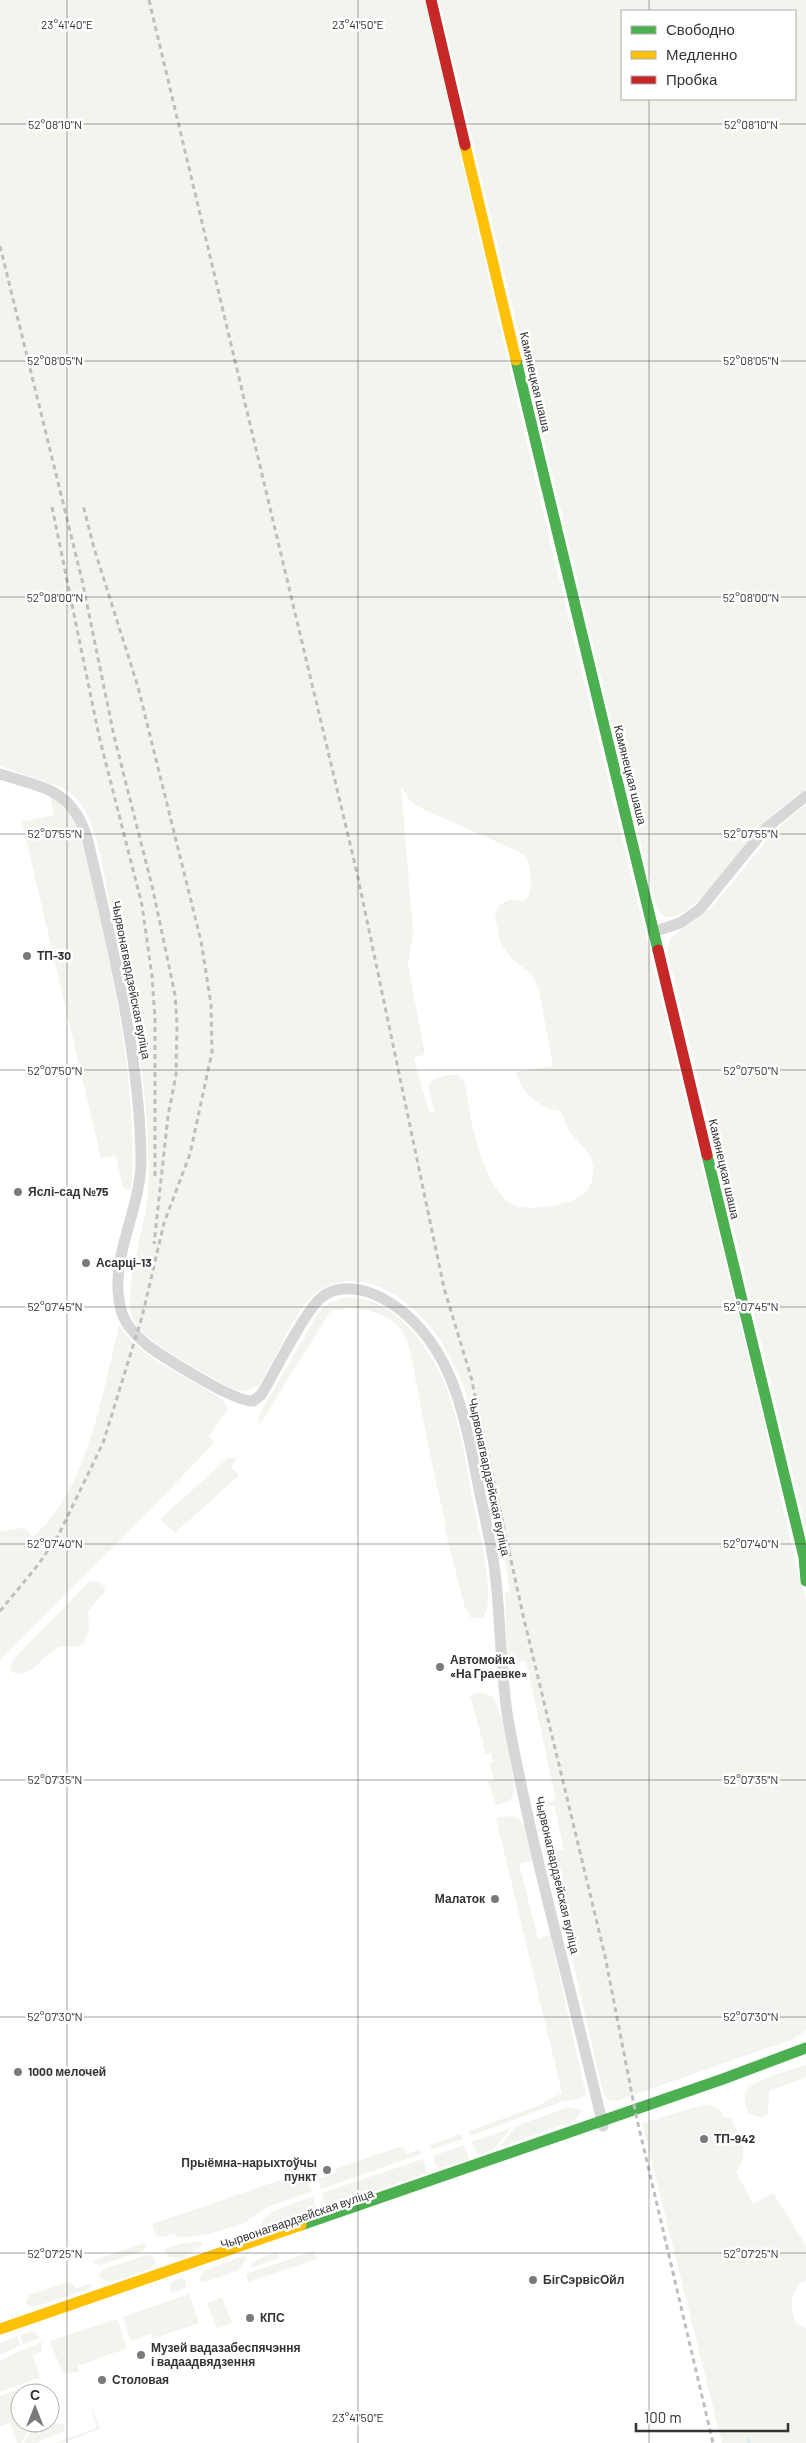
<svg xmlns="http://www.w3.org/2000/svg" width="806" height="2443" viewBox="0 0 806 2443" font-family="Barlow,sans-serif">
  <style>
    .green { fill: #f1f5ed; fill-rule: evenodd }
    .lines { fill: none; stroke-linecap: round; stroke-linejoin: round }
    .stream { stroke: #ddebf3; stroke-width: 3 }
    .street { stroke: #d7d7d7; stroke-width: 11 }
    .fast { stroke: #4caf50; stroke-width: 11 }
    .slow { stroke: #ffc107; stroke-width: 11 }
    .jam { stroke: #c62828; stroke-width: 11 }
    .rail { stroke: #bebebe; stroke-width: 3; stroke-dasharray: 5 4; stroke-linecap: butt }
    .ticks { fill: none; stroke: #333; stroke-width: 1; stroke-opacity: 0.45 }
    .poi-dot { fill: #7a7a7a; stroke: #fff; stroke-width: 2 }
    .labels { text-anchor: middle; stroke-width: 5; stroke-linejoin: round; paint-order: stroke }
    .street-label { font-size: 12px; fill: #333; stroke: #fff }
    .poi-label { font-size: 12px; font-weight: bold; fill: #333; stroke: #fff; text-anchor: start }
    .ticks-label { font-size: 12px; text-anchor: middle; fill: #333; stroke: #fff; stroke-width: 5; stroke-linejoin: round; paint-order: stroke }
  </style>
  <rect width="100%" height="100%" fill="#fff"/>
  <g class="green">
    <path d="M0,0H425L542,508L761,1409L797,1570L806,1599V2030L793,2039L619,2100L610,2101L603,2093L548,1853L564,1850L554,1805L539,1808L537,1804L556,1800L526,1661L507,1664L505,1592L510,1591L503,1551H499C484,1471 478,1367 413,1309C400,1297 385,1287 367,1283C350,1280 331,1281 317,1292C294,1310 276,1360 259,1385L244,1392L231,1388C208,1374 143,1343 133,1319C121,1293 147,1224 148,1192C152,1097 132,1007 112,915C105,884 102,848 89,819C84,805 75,796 63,788L0,766ZM401,786L411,802L423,809L513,849C518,851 523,853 526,858C532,868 534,891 525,901L509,900L499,905L495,917L501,943L510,957L532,975L539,990L553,1066L516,1072C523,1096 538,1107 561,1111C564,1118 566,1126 570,1132C579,1144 591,1150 593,1166C594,1175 592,1185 586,1192C574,1205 521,1215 507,1201C477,1172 472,1121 464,1081L458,1075C446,1074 434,1076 428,1087L435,1112L429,1113L414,1058L425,1054L408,965L413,932Z"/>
    <path d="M439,0H806V789C787,802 769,816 753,834C736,853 692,926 663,916L656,905L631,804ZM622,11H795V99H622Z"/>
    <path d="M50,797C69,805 75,822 82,840C102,929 125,1018 131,1110C132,1137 134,1163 131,1190L123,1188L116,1156L101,1158L22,822L54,815Z"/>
    <path d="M806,805V1530L667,950L671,937L711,908L777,828Z"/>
    <path d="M344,1298C366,1296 386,1305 402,1321C455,1371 462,1443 475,1511C479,1532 498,1604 482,1618H471L465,1608L444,1525L446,1523C434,1478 426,1432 417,1386C414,1372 410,1341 402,1331C388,1311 351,1303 330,1312L258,1427L260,1413L318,1313L329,1303Z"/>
    <path d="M119,1325C141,1360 189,1377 223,1400L228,1409L209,1436L214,1443L150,1510L0,1660V1532L20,1528L27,1530L32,1537C86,1496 104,1388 119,1325Z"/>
    <path d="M228,1458H237L231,1467L239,1475L175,1533L160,1519Z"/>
    <path d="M90,1581H95L104,1586L105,1591L88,1611L89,1631L83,1644C75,1649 65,1644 56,1649C41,1656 34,1678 14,1673L10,1670L12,1661Z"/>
    <path d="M483,1692L494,1698L505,1727L515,1790L510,1801L496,1805L488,1781L494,1780L490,1763L493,1762L491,1753L486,1754L470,1695Z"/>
    <path d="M512,1816C528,1819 529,1847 533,1860L519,1864L538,1939L550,1935L586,2094L581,2098L561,2102L471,2136L469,2131L538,2106L562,2093L496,1818Z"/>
    <path d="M806,2065V2077L769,2091L768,2113L761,2117L749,2114C747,2108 743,2100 745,2094C750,2079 792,2070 806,2065Z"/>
    <path d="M707,2104L720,2109L723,2117L731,2118C741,2141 751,2150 736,2172L753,2204L773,2193L806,2245V2280C790,2290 788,2308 797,2324L806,2329V2443H722L642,2123Z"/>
    <path d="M569,2107L583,2110L574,2121L500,2147L516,2126Z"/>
    <path d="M511,2128L493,2150L477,2155L472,2142Z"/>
    <path d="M460,2134L463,2139L431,2150L430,2145Z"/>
    <path d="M464,2145L469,2159L437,2169L433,2156Z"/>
    <path d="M403,2146L407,2154L420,2149L421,2154L321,2189L318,2179L333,2174L338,2168Z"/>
    <path d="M423,2159L428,2173L326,2207L322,2193Z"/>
    <path d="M304,2172L312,2191L267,2207L243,2224L209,2234L178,2238L174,2233L164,2237L156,2236L152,2224Z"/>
    <path d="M313,2197L316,2211L265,2230L260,2229C260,2210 299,2202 313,2197Z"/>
    <path d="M188,2242H201L203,2245L182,2258L169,2257L163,2249Z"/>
    <path d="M145,2243L146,2248L143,2251L100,2265L95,2264L92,2261Z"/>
    <path d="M314,2251L317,2259L248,2282L246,2274Z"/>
    <path d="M277,2252L279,2258L251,2268L252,2262Z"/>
    <path d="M146,2255H151L155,2259V2264L150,2268C137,2273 111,2287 100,2278L99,2274L103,2269Z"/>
    <path d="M243,2256L246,2257V2260L237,2271L205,2282L201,2281L200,2277L203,2271Z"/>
    <path d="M181,2278L186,2281V2288L171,2293L170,2283Z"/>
    <path d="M69,2282L76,2288L92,2283V2285L89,2289L37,2306H30L26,2303L29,2295Z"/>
    <path d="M189,2294L199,2323L153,2339L151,2334L131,2341L123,2317Z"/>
    <path d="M222,2298L232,2323L217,2329L207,2303Z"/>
    <path d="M117,2319L127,2348L78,2366L79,2372L63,2374L50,2341Z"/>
    <path d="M34,2331L40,2338L23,2344L20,2335Z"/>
    <path d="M17,2336L20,2345L0,2355V2343Z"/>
    <path d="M42,2342L41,2351L33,2356L40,2378L0,2392V2361L17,2352Z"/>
    <path d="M41,2382L45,2393H20V2423H33L21,2443H17L10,2423L0,2426V2396Z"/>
    <path d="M89,2400L100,2429L61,2443H55L97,2428Z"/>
    <path d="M50,2407L56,2424H65L63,2432L36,2443H24L35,2423H50Z"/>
  </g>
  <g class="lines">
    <path class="stream" d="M748,2440L749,2443"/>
    <g class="street">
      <path d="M0,774C46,789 73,789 88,841C112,947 140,1052 141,1161C141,1212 106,1262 122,1313C126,1326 137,1336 147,1345C163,1357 236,1403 253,1401L261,1395C274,1374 305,1310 322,1297C339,1283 365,1289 382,1298C449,1334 464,1411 477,1479C483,1510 491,1541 495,1572C501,1621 500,1670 508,1719C533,1856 572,1991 603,2126"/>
      <path d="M653,932L680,923L700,909L765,829L806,796"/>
    </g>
    <g class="fast">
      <path d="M516,360L658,950"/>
      <path d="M707,1155L804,1557L806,1581"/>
      <path d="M301,2225L723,2079L806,2048"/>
    </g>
    <g class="slow">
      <path d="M465,145L516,360"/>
      <path d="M0,2329L301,2225"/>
    </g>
    <g class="jam">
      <path d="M431,0L465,145"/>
      <path d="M658,950L707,1155"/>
    </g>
    <g class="rail">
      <path d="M149,0L357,873L444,1288L471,1377L523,1615L605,1956L636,2115L713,2443"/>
      <path d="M0,246L82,580L114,736L153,890L175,995L177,1024L176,1075L168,1116L154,1244"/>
      <path d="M52,507L99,736L142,905L152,976L155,1018V1179"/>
      <path d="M0,1611L38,1565L59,1534L103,1443L142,1317L164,1223L190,1154L212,1052L211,1004L201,941L138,687L94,548L83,505"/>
    </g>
  </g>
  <path class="ticks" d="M67,0V2443M358,0V2443M649,0V11M649,99V2443M0,124H806M0,361H806M0,597H806M0,834H806M0,1070H806M0,1307H806M0,1544H806M0,1780H806M0,2017H806M0,2253H806"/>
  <g class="poi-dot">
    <circle cx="27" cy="956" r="5"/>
    <circle cx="18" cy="1192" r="5"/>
    <circle cx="86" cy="1263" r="5"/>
    <circle cx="440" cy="1667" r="5"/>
    <circle cx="495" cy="1899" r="5"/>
    <circle cx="18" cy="2072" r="5"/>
    <circle cx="704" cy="2139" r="5"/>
    <circle cx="327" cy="2170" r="5"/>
    <circle cx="533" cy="2280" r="5"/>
    <circle cx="250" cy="2318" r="5"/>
    <circle cx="141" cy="2355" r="5"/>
    <circle cx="102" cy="2380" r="5"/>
  </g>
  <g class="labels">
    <g class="street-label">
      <text transform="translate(535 382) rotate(77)" y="4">Камянецкая шаша</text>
      <text transform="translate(630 775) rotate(76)" y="4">Камянецкая шаша</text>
      <text transform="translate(131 980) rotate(79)" y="4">Чырвонагвардзейская вуліца</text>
      <text transform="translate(724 1169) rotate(77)" y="4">Камянецкая шаша</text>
      <text transform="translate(489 1477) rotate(78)" y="4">Чырвонагвардзейская вуліца</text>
      <text transform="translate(557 1875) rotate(77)" y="4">Чырвонагвардзейская вуліца</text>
      <text transform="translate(297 2219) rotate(-19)" y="4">Чырвонагвардзейская вуліца</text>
    </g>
    <g class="poi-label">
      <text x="37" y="960">ТП-30</text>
      <text x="28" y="1196">Яслі-сад №75</text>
      <text x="96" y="1267">Асарці-13</text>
      <text x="450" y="1664">Автомойка<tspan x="450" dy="14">«На Граевке»</tspan></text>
      <text x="485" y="1903" text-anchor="end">Малаток</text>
      <text x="28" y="2076">1000 мелочей</text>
      <text x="714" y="2143">ТП-942</text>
      <text x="317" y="2167" text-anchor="end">Прыёмна-нарыхтоўчы<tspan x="317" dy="14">пункт</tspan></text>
      <text x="543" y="2284">БігСэрвісОйл</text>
      <text x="260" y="2322">КПС</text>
      <text x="151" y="2352">Музей вадазабеспячэння<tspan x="151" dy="14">і вадаадвядзення</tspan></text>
      <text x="112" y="2384">Столовая</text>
    </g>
  </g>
  <g class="ticks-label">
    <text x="67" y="29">23°41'40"E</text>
    <text x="358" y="29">23°41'50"E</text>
    <text x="55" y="129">52°08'10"N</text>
    <text x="751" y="129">52°08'10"N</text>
    <text x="55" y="365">52°08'05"N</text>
    <text x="751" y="365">52°08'05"N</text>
    <text x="55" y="602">52°08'00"N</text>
    <text x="751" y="602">52°08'00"N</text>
    <text x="55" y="838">52°07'55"N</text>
    <text x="751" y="838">52°07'55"N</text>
    <text x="55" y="1075">52°07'50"N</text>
    <text x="751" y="1075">52°07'50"N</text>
    <text x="55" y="1311">52°07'45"N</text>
    <text x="751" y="1311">52°07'45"N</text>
    <text x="55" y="1548">52°07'40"N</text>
    <text x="751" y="1548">52°07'40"N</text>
    <text x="55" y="1784">52°07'35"N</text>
    <text x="751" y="1784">52°07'35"N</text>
    <text x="55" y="2021">52°07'30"N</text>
    <text x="751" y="2021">52°07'30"N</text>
    <text x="55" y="2258">52°07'25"N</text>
    <text x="751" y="2258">52°07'25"N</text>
    <text x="358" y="2422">23°41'50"E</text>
  </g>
  <rect x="621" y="10" width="175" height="90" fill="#ffffff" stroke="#adadad"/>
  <rect x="631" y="26" width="25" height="8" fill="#4caf50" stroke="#adadad"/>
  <text x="666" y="35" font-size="15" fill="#333333">Свободно</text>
  <rect x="631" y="51" width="25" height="8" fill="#ffc107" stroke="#adadad"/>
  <text x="666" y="60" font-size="15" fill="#333333">Медленно</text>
  <rect x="631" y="76" width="25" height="8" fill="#c62828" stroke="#adadad"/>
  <text x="666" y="85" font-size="15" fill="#333333">Пробка</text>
  <g transform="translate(35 2408)"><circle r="24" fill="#ffffff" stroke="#adadad"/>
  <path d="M0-4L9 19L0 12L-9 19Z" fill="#7a7a7a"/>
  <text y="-8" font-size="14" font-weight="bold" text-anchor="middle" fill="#333333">С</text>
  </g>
  <path d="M636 2423v8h152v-8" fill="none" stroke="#333333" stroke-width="2.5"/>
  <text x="644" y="2423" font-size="15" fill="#333333" stroke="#ffffff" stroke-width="4" paint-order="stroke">100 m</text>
</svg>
